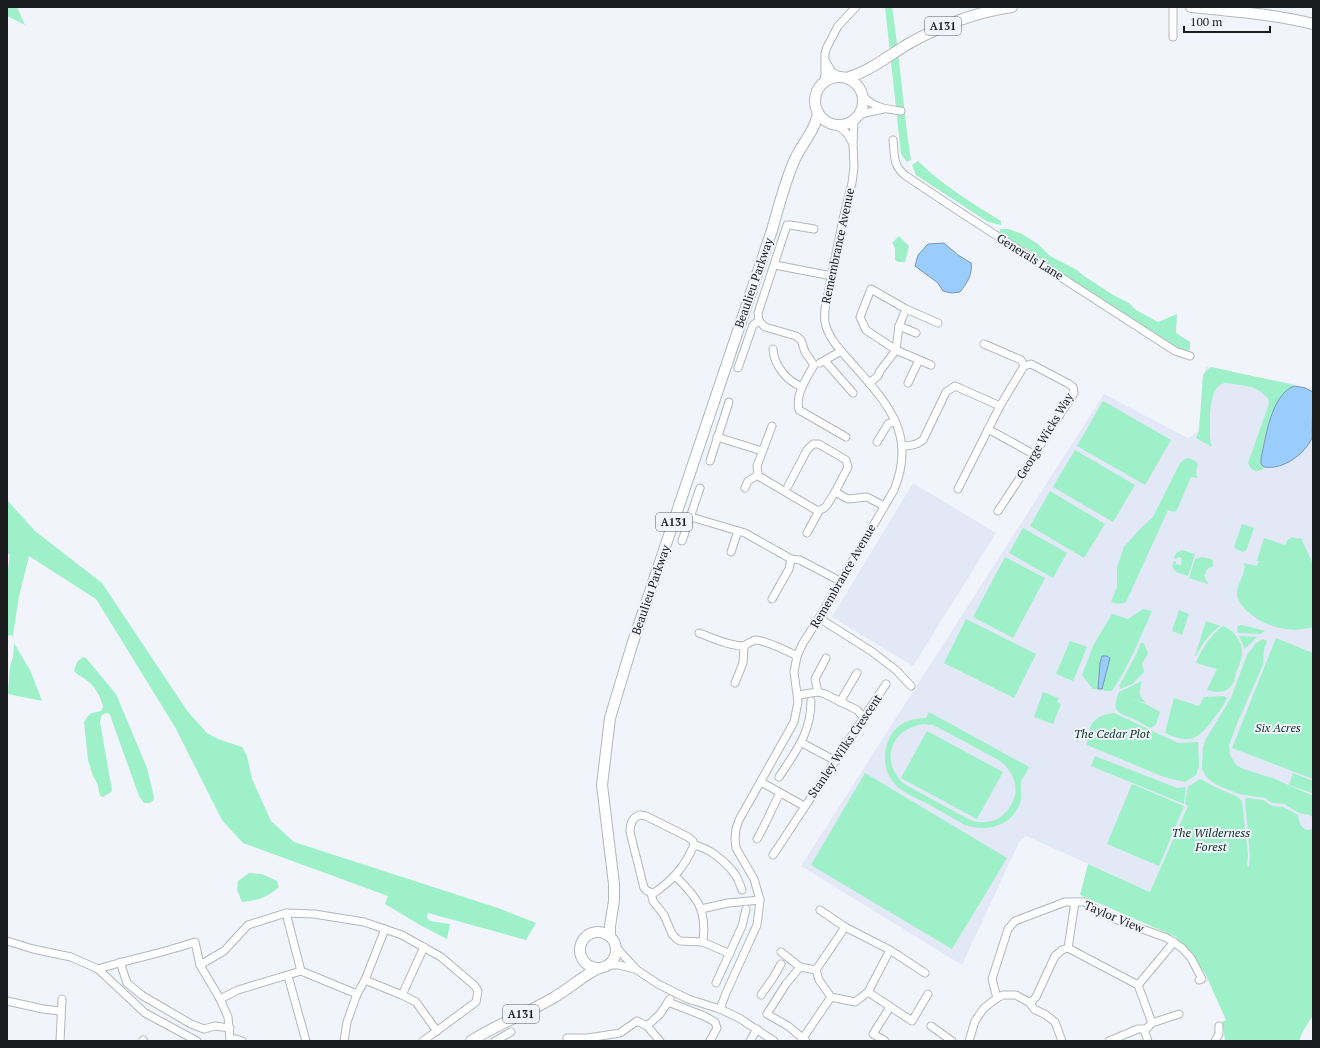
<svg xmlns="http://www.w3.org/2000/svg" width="1320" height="1048" viewBox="0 0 1320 1048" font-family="'PT Serif',serif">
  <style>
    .built { fill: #e2e8f5 }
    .green { fill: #9df0c7; fill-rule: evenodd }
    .water { fill: #9accfc; stroke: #7497b9 }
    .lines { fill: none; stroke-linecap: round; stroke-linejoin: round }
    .minor-casing { stroke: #b3b6bc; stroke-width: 9 }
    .highway-casing { stroke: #b3b6bc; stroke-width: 12 }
    .minor { stroke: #fff; stroke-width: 7 }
    .highway { stroke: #fff; stroke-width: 10 }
    .labels { text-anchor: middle; stroke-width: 4; stroke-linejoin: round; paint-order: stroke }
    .shield { fill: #f2f4fb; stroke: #5c5d60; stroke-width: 1 }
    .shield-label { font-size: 11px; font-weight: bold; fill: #1b1c1e }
    .street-label { font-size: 12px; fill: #1b1c1e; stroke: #f2f4fb }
    .park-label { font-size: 12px; font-style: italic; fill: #093322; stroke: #f2f4fb }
  </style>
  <rect width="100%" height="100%" fill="#f2f4fb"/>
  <g class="built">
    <path d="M1206,367L1313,388V870L1173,902L1026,836L1019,842L962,965L801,866L1104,394L1188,438L1198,431Z"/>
    <path d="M913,483L996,533L913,666L832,617Z"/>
  </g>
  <g class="green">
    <path d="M7,7H17L25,25L7,16Z"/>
    <path d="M885,7H892C900,58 903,109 911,160L907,162L901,154Z"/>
    <path d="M918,161C942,185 972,203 1001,221V225L988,222L916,175L912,165Z"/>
    <path d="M1000,229H1009L1022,234L1038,244L1050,256L1077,270L1084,276L1113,295L1129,303L1136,310L1158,322L1177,314L1176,333L1190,342V349L1187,352L1178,350L1113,307L1037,260L1027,248L1018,249L1000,235Z"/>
    <path d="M899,236L909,246L905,262H898L895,260V248L892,243Z"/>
    <path d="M1211,367L1290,384L1294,386C1288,388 1283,393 1280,398C1272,410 1258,453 1262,466L1264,467L1262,470C1255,473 1251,470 1248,463L1269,404L1268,398C1257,388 1254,387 1240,385C1235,384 1229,383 1225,383C1210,386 1210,411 1210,422C1210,430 1209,439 1212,447L1196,438L1199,431L1203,375L1205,372Z"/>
    <path d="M1103,401L1171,440L1145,485L1077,446Z"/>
    <path d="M1075,450L1135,485L1113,522L1053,487Z"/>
    <path d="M1187,458C1192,459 1197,460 1198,466C1195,471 1196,473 1198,478L1191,477L1177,510L1174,512L1168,510L1126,602C1121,604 1117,604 1111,602L1117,587V567L1124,547L1138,531L1153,517L1180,463Z"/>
    <path d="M1050,491L1105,524L1084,558L1030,526Z"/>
    <path d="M7,500L35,531L102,583L188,712L207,733L218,739L242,747L247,756L252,779L271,821L294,842L498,908L536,923L526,940L428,913L427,917L430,921L450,924L447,939L420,925L385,904L388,896L243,843L222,820L175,727L96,599L29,556L19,596L13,635L14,638L11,635L7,636V577L10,555L7,553Z"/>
    <path d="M1242,524L1254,528L1246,551L1245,550L1244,552L1236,549V548L1234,547Z"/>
    <path d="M1023,528L1067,553L1053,578L1009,553Z"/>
    <path d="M1291,537L1299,539V538H1301L1313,564V627C1290,634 1265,627 1247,611C1243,606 1238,602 1237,595C1236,584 1247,574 1244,563L1257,566L1259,561H1257L1264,538L1285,545L1288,539L1290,540Z"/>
    <path d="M1182,550L1195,554L1188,576L1176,572L1172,566L1174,561H1176V564L1181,565L1182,558L1177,557V559L1174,558L1176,553Z"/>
    <path d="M1005,557L1045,578L1013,638L973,617Z"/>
    <path d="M1202,557L1211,559L1213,561V566L1207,569L1204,576L1208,583V584L1189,578L1195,559Z"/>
    <path d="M1143,609L1152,611C1140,638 1129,666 1112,691H1105L1102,689L1105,676L1110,660L1098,677V689H1093L1082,675L1094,644L1112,614L1128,619Z"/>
    <path d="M1179,610L1189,614L1182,635L1172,631Z"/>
    <path d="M966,619L1036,654L1014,698L944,663Z"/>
    <path d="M1206,621L1221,626C1209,633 1202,644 1196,656H1195Z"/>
    <path d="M1240,625H1242L1265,631L1260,634L1238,633L1237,627Z"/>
    <path d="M1223,626C1234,630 1243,642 1242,655C1241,661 1238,667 1236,673C1235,678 1234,684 1230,687C1224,694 1214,692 1207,690L1217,669L1196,663C1202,648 1210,636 1223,626Z"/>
    <path d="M1239,636L1257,637L1245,649Z"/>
    <path d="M1276,638L1313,653V779L1232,748Z"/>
    <path d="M1263,639L1267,641C1266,645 1264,647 1264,651C1263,656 1264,659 1263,665L1238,721L1229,745L1230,755L1236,765L1243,769L1275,779L1313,796V818L1310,815L1299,813L1284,804L1272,803L1265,798L1239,794L1217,785L1207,778L1202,769L1203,747L1206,739L1231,698L1247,655L1256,643Z"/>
    <path d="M1070,641L1087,647L1073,681L1056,674Z"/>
    <path d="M1141,642L1144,644L1148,653L1142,664L1144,672L1132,684L1120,689L1119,686L1136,655Z"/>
    <path d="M14,643L31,672L42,701L8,694L10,666L13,657Z"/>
    <path d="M83,657L86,658L116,694L147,768L154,797L153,801L149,803H144L139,796L110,715L108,713C101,714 101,716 100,722L112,790L111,792L103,797L100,796L98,785L93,776L88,760L84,722L88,716L92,713L101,711L103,707C100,695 95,686 85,679C81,676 77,675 74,671L77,662Z"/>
    <path d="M1142,681C1139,692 1138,695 1146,703L1131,699L1148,705L1160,712L1156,724L1151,728C1145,726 1140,722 1134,719C1117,712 1111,712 1119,692Z"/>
    <path d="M1043,692L1059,698L1057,702L1061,704L1053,724L1034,717Z"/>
    <path d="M1224,696L1227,698C1223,707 1217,714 1211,722C1196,742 1188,743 1165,733L1174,698L1199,706L1204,697Z"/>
    <path d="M929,712L1029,767C1027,772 1023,777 1021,781C1020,787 1022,794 1021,800C1014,825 988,833 965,825C953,818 940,811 928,804C918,799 906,794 898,787C884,775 881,754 890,737C897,723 911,718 926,718ZM924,724L933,725L939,728C953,735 967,743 980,750C990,756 1002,760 1008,769C1014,776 1017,787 1015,795C1013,802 1010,809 1004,814C995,823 982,824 970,820L904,784C879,761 891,728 924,724Z"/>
    <path d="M1114,713L1178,743L1198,742L1199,766L1196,775L1185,782L1164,777L1087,745C1087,726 1094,715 1114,713Z"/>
    <path d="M927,731L1003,772L977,819L901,778Z"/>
    <path d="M1095,756L1177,788L1186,787L1184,804L1091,766Z"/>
    <path d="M865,773L1007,858L952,949L811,865Z"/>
    <path d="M1293,773L1313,781L1312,793L1289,785Z"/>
    <path d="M1200,779L1219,789L1236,796L1242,801L1248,855L1247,866L1249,867L1250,857L1245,799L1247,798L1263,800L1272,806L1283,807L1298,815C1299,823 1302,831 1310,830L1313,827V1015L1302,1033L1299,1041H1224L1225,1039L1222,1022L1226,1020L1205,973L1176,937L1080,895L1088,864L1150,892L1188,806L1185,804L1188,787Z"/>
    <path d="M1132,784L1184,806L1159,866L1107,844Z"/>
    <path d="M249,873L262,874L277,881L279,887C268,897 257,901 242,902L237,890L238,881Z"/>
  </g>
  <g class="water">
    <path d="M944,243L958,255L971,263C973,274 967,283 960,292L951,293L943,291L938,283L915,266L918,255L928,244Z"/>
    <path d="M1294,386L1305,388L1313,392L1312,438C1304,455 1283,470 1264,467L1261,464V458C1266,437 1271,395 1294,386Z"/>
    <path d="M1102,656H1107L1110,658L1102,689H1098L1100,663Z"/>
  </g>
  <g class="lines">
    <defs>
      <g id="minor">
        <path d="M1173,7V37"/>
        <path d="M826,62L832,72L842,77"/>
        <path d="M823,84L825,75V53L827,47L838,26L856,7"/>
        <path d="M863,96C874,108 886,109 901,111"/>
        <path d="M858,116L865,113L884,109"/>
        <path d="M837,126C846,130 849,136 853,144"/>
        <path d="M893,140C895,156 892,165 906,176L960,212L1175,351L1190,356"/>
        <path d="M814,229L790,225H787L758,313L759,321L765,327L796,336L801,340L805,352L814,365"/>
        <path d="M775,265L832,276"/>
        <path d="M871,289L906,309L899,326L896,350L866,330L860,317Z"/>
        <path d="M906,309L938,323"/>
        <path d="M899,326L916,333"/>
        <path d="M984,344L1021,360L1024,366"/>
        <path d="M773,349C774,366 787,381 802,387"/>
        <path d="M825,361L853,393"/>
        <path d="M820,363L841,351"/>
        <path d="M814,365C807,378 795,394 799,410L846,437"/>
        <path d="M738,368L753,325L759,321"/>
        <path d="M869,383L878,376L880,371L896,350L931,365"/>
        <path d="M908,383L919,360"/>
        <path d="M772,426L757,466L758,475L760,477L816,510C826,512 830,499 835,492L848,499L867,497L884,506"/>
        <path d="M988,429L1035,455"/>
        <path d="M717,437L762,451"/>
        <path d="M877,442L888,424L895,421"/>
        <path d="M902,446C910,446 917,445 923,440L946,392L955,386L1000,406L1024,366L1031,364L1069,384L1073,387L1074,393L1042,442L1035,455L998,511"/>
        <path d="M710,461L729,402"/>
        <path d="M788,486L807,450L813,444H819L846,460L848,467L835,492"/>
        <path d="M745,488L748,481L758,475"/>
        <path d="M958,489L1000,406"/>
        <path d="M691,517L745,533L791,559L800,560L840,581"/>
        <path d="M807,533L819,511"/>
        <path d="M682,541L700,488"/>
        <path d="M731,552L738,531"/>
        <path d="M772,599L789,569L791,559"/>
        <path d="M819,618L871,651L896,670L911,686"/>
        <path d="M699,633C713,638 729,646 744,646"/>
        <path d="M735,683L743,663L744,646C747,644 752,641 755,640C765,640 789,652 797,656"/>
        <path d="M818,692L815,679L826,658"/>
        <path d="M798,695L818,692L825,694L857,710L864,718"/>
        <path d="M840,702L857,673"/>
        <path d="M802,743L836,761"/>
        <path d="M779,777C796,751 811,733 811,701"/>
        <path d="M761,782L804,806"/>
        <path d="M640,815L646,816L688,837L693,841L694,845C685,866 673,880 654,893L647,891L644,888L630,832C630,824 632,817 640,815Z"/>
        <path d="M757,839C766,824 772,808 780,793"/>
        <path d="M694,845C709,848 725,861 734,873C738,878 740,884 742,890"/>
        <path d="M773,855L886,684"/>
        <path d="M675,876C698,898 707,910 703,942"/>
        <path d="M651,893L653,901L664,915L672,934L677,939L680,941L703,942L730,954"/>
        <path d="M701,909L728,903L760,900"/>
        <path d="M820,910L845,927L890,950L925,973"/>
        <path d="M286,913L301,971"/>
        <path d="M845,927L816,970L819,980L831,997L855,1002L868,992L890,950"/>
        <path d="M7,941L33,949L71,957L98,969L145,1013L197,1041"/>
        <path d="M615,946L637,970L658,984L688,999L720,1009L739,1018L774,1041"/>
        <path d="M1068,948L1075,902"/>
        <path d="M781,952L800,967L816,970"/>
        <path d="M120,962L127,983L143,996L191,1024L204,1029L215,1026L230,1028"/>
        <path d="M200,965L224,951L248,925L286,913L314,914L364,922L402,935L441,957L475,986L478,991L476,1002L423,1041"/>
        <path d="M606,965H619L635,969"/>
        <path d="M800,967L786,984L767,1014L788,1026L806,1041"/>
        <path d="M98,969C131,959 163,953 195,942L200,965L220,999L228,1017L230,1039"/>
        <path d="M288,976L306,1041"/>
        <path d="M365,980L402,995L416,1002L437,1031"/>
        <path d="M716,983L742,926L746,909"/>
        <path d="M1138,985L1174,942"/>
        <path d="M868,992L912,1021L928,994"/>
        <path d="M402,995L424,947"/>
        <path d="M761,995L773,978L781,964"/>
        <path d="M997,998L992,979L1008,929L1015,921L1065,902H1085L1099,912L1120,921L1167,938L1182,948L1191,958L1202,979L1199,980"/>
        <path d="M220,999L238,990L301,971L357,994"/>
        <path d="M7,1001L43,1009L60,1011"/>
        <path d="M668,1002L704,1016L715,1022L717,1028L710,1041"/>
        <path d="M1030,1003L1036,997L1055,956L1062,950L1068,948L1138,985L1152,1023"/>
        <path d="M720,1009L726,993L757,925L760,900L754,879L736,848L735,839L736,829L739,820L794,722L798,702L794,672L797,656L803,643L819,618L894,490C918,432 885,401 849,360C840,350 827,336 825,322C824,318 825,313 825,309L843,219L852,183L854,167L853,144L854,120"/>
        <path d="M931,1026L952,1041"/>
        <path d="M1146,1029L1145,1033L1148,1041"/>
        <path d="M230,1039H236L242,1041"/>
        <path d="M143,1040L144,1041"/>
        <path d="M60,1041L62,999"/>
        <path d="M344,1041L347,1022L357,994L365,980L385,929"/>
        <path d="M495,1041L511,1032"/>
        <path d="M567,1041V1038H588L620,1033L637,1021L647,1026"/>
        <path d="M660,1041L647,1026L660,1014L670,999"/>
        <path d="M750,1041L757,1029"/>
        <path d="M801,1041L831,997"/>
        <path d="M885,1041L873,1034L890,1007"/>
        <path d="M969,1041L975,1021L984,1008L997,998L1003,995H1016L1030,1003L1034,1009L1046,1015L1055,1022L1062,1041"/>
        <path d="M1109,1041L1138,1029H1146L1152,1023L1179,1014"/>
        <path d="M1215,1041L1219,1034V1026"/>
      </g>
      <g id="highway">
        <path d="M1191,7C1232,11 1273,14 1313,24"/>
        <circle cx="839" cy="101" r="24"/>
        <path d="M846,78C869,72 888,56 908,44C940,26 976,12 1012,7"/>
        <circle cx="598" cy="950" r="18"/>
        <path d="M610,937V926L614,901V884L602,785L610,718L632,645L772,230C779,206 785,181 795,159C802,144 816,129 818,112"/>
        <path d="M471,1041C497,1024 526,1014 553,998C569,989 582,976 599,968"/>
      </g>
    </defs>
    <use href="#minor" class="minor-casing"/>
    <use href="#highway" class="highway-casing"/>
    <use href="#minor" class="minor"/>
    <use href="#highway" class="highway"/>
  </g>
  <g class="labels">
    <g class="shield">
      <rect x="925" y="17" width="36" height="18" rx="3"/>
      <rect x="656" y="513" width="36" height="18" rx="3"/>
      <rect x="503" y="1005" width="36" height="18" rx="3"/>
    </g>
    <g class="shield-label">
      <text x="943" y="30">A131</text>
      <text x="674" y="526">A131</text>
      <text x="521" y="1018">A131</text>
    </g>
    <g class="street-label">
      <text transform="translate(838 246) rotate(-78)" y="4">Remembrance Avenue</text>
      <text transform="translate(1030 257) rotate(32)" y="4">Generals Lane</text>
      <text transform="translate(754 283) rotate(-71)" y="4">Beaulieu Parkway</text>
      <text transform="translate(1045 436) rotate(-59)" y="4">George Wicks Way</text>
      <text transform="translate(843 576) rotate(-60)" y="4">Remembrance Avenue</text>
      <text transform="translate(651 590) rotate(-71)" y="4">Beaulieu Parkway</text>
      <text transform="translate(845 746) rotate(-56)" y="4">Stanley Wilks Crescent</text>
      <text transform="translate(1114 917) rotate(23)" y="4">Taylor View</text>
    </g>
    <g class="park-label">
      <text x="1278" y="732">Six Acres</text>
      <text x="1112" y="738">The Cedar Plot</text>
      <text x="1211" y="837">The Wilderness<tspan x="1211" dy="14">Forest</tspan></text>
    </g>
  </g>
  <rect width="1320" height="1048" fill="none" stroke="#1b1c1e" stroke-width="16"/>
  <path d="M1184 26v6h86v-6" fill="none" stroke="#1b1c1e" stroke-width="2"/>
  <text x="1190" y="26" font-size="12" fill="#1b1c1e" stroke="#f2f4fb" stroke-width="3" paint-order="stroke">100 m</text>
</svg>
